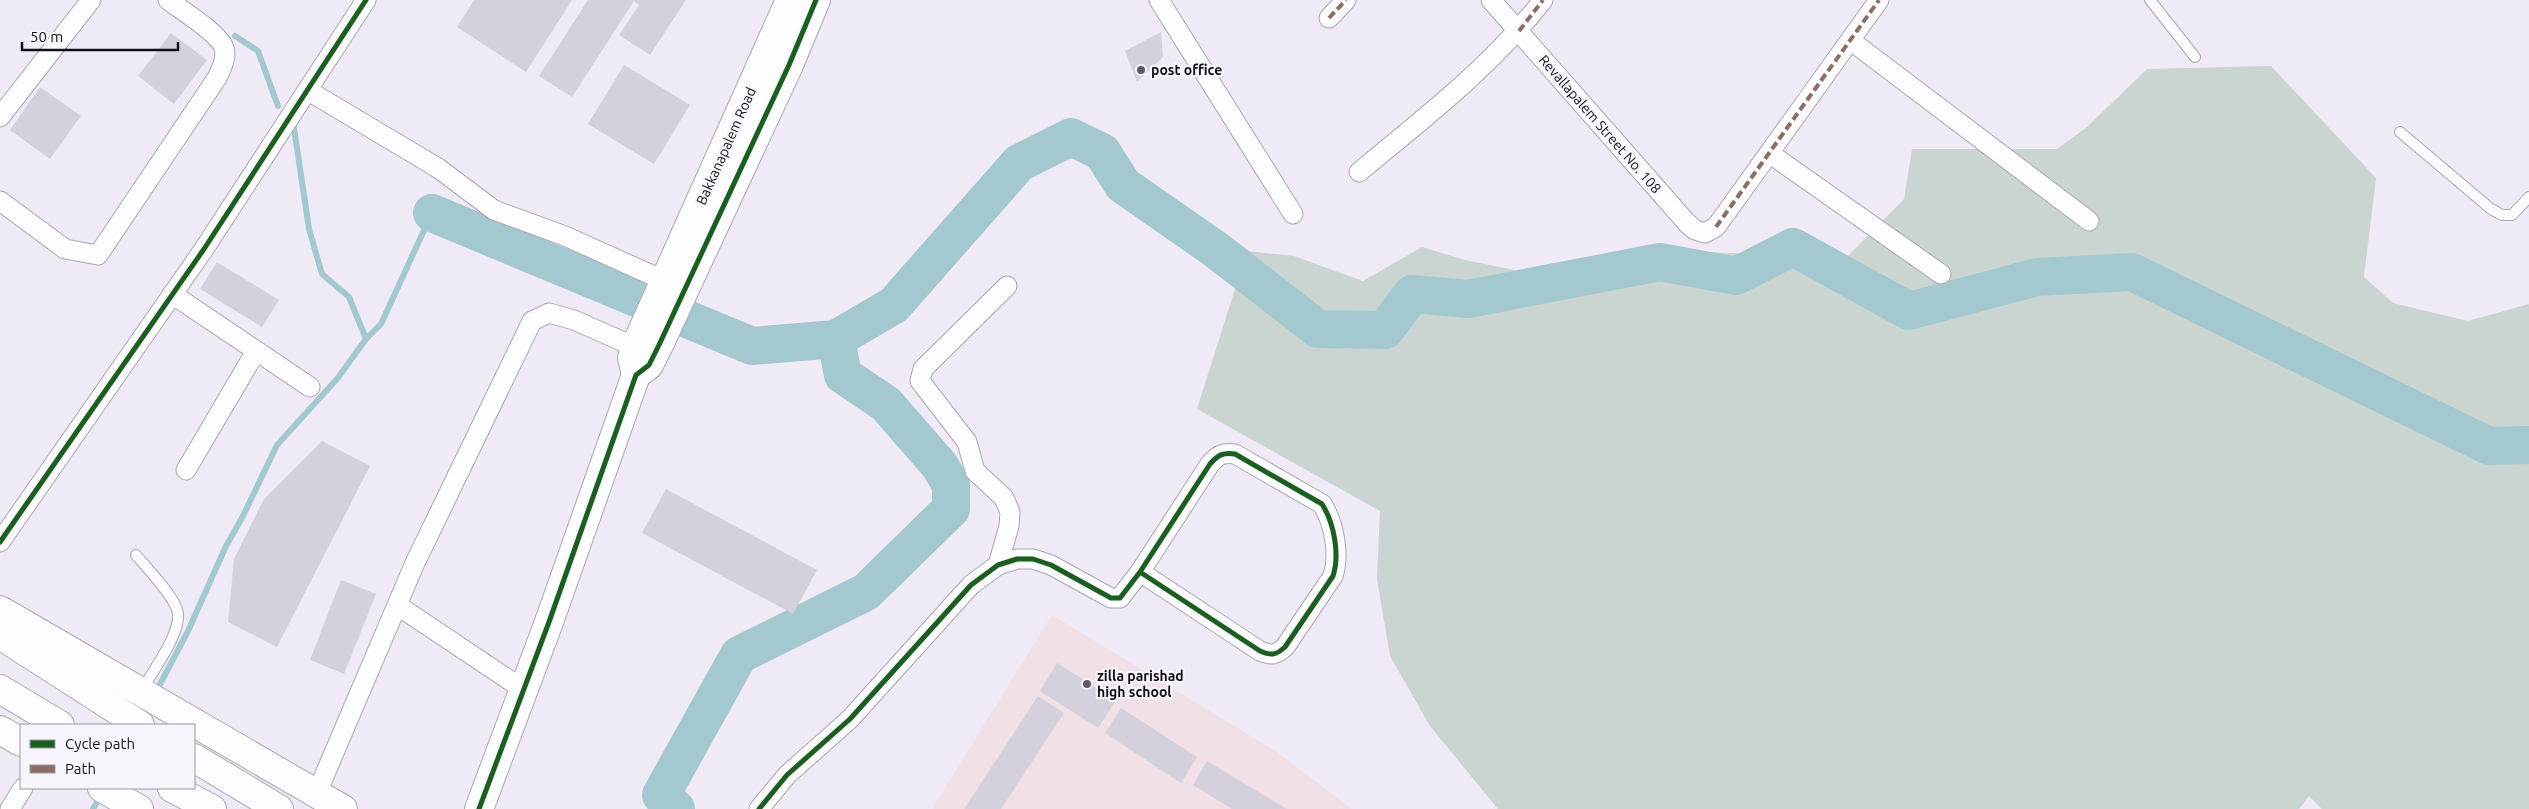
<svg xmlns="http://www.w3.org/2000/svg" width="2529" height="809" viewBox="0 0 2529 809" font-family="Ubuntu,sans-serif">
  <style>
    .education { fill: #f1e0e6 }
    .grass { fill: #cad5d1 }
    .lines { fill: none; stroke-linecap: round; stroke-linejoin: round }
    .stream { stroke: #a3c8d0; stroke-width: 6 }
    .river { stroke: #a3c8d0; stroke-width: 38 }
    .building { fill: #d5d1dc }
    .lane-casing { stroke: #aaa6b1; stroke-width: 12 }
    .street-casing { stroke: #aaa6b1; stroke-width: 21 }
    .secondary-casing { stroke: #aaa6b1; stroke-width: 30 }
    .primary-casing { stroke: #aaa6b1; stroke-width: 30 }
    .lane { stroke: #fdfcfe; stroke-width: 10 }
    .street { stroke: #fdfcfe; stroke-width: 19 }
    .secondary { stroke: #fdfcfe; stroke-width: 28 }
    .primary { stroke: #fdfcfe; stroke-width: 28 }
    .quiet { stroke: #8d6e63; stroke-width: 4; stroke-dasharray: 8 4; stroke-linecap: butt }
    .cycleway-casing { stroke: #f7f5fb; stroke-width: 8 }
    .cycleway { stroke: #1b5e20; stroke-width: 5 }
    .poi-dot { fill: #5f5b66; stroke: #f7f5fb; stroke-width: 2 }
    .labels { text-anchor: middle; stroke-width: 4.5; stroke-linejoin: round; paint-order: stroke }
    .poi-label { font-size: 14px; font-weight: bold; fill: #120e18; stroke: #f7f5fb; text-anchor: start }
    .street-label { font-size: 14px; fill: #120e18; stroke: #f7f5fb }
  </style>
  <rect width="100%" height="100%" fill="#efeaf6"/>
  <path class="education" d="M1052,615L1277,752L1352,809H932Z"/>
  <path class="grass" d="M2271,66L2376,178L2364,277L2393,303L2468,321L2529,304V809H2322L2309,796L2299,809H1498L1430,726L1390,656L1377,579L1380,511L1197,409L1247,251L1294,256L1363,281L1422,247L1465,260L1535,274L1591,260L1702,252L1847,257L1904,199L1912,149H2057L2087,127L2147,69Z"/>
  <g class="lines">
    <g class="stream">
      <path d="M235,36L258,51L278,106"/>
      <path d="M294,128L309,229L322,274L349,297L366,339L381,324L432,213"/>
      <path d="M158,688L188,631L226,546L243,516L277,445L337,379L366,339"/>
      <path d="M93,809L101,795"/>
    </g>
    <g class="river">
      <path d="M432,213L752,346L836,339L894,305L1019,163L1071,137L1102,152L1123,185L1215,249L1318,329L1385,330L1412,294L1468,299L1660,262L1736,276L1793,247L1909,311L2037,277L2132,272L2489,446L2529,445"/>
      <path d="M676,809L661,795L739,655L866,592L951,509V485L940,466L886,404L843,375L836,339"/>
    </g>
  </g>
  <g class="building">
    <path d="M474,0H572L526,72L457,27Z"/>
    <path d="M588,0H686L650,55L619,35L639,5L634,1L572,97L539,76Z"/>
    <path d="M1161,32L1163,57L1137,82L1125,51Z"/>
    <path d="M171,33L207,60L174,104L138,76Z"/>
    <path d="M624,65L690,105L654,164L588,124Z"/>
    <path d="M40,87L81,116L50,159L10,130Z"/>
    <path d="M217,262L279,300L262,327L200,289Z"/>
    <path d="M322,441L370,466L277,647L228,622L234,559L264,499Z"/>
    <path d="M666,489L817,570L793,614L642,533Z"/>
    <path d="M341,580L376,594L344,674L310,660Z"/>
    <path d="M1057,663L1116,700L1098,728L1040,691Z"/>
    <path d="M1038,696L1064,713L1001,809H964Z"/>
    <path d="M1121,708L1197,757L1181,783L1105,733Z"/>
    <path d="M1207,761L1287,809H1232L1193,785Z"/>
  </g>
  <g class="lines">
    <defs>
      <g id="lane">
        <path d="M2150,0L2195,57"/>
        <path d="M2400,132L2491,209L2502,215H2512L2529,197"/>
        <path d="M136,555C146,567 177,599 178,614C180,635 152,672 142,690"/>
      </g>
      <g id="street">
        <path d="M1159,0L1293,214"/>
        <path d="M1491,0L1687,223L1695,230L1705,233L1716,227L1879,0"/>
        <path d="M1329,18L1346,0"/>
        <path d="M1850,40L2089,221"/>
        <path d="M307,90L438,168L494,210L565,236L665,281"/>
        <path d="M0,117L91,0"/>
        <path d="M1769,153L1941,274"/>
        <path d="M1359,172C1424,118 1491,67 1543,0"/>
        <path d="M0,201L65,249L98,255L217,78C221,69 227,59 224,48C219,33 181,10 168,0"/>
        <path d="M172,294L310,387"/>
        <path d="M186,470L256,351"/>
        <path d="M0,542L204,249L366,0"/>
        <path d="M998,565L1009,526L1010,512L1004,498L975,471L967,442L920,381L923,369L1007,286"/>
        <path d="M397,605L524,690"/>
        <path d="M316,795L415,563L532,321L549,313L574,320L635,347"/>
        <path d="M10,809L23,788"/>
        <path d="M759,809L787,775L850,719L971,585L998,565L1017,559H1033L1051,565L1111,598H1120L1140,572L1210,464C1218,455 1223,452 1235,454L1322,504C1334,523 1340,554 1333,576L1285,647C1276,655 1272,656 1260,651L1140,572"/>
      </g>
      <g id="secondary">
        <path d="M636,375L632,358L639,338L790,0"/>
        <path d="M0,610L343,809"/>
        <path d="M0,730L21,742"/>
        <path d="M102,788L139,809"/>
        <path d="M479,809L549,622L636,375L649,365L659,345L789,65L816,0"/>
      </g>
      <g id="primary">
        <path d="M0,635L140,725"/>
        <path d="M0,689L60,725"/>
        <path d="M194,758L279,809"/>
        <path d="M172,788L212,809"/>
      </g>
    </defs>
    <use href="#lane" class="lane-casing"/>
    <use href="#street" class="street-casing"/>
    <use href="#secondary" class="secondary-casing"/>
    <use href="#primary" class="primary-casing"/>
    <use href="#lane" class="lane"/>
    <use href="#street" class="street"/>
    <use href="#secondary" class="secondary"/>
    <use href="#primary" class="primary"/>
    <g class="quiet">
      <path d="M1329,18L1346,0"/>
      <path d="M1519,31L1543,0"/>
      <path d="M1716,227L1879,0"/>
    </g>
    <defs>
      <g id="cycleway">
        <path d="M0,542L204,249L366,0"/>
        <path d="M479,809L549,622L636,375L649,365L659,345L789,65L816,0"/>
        <path d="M759,809L787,775L850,719L971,585L998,565L1017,559H1033L1051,565L1111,598H1120L1140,572L1210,464C1218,455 1223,452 1235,454L1322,504C1334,523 1340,554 1333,576L1285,647C1276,655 1272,656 1260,651L1140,572"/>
      </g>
    </defs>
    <use href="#cycleway" class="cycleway-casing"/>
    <use href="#cycleway" class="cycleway"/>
  </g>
  <g class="poi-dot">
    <circle cx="1141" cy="70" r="5"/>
    <circle cx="1087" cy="684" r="5"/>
  </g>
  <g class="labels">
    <g class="poi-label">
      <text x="1151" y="75">post office</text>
      <text x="1097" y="681">zilla parishad<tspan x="1097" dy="16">high school</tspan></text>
    </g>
    <g class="street-label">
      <text transform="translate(1600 124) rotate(49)" y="5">Revallapalem Street No. 108</text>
      <text transform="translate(726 146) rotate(-66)" y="5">Bakkanapalem Road</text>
    </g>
  </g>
  <rect x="20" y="724" width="175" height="65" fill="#f7f5fb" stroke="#9b99a0"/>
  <rect x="30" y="740" width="25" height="8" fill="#1b5e20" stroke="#9b99a0"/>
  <text x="65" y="749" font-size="15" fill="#120e18">Cycle path</text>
  <rect x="30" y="765" width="25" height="8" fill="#8d6e63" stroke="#9b99a0"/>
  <text x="65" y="774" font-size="15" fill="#120e18">Path</text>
  <path d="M22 42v8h156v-8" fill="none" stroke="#120e18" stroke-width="2.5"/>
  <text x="30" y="42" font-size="15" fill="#120e18" stroke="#f7f5fb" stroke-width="4" paint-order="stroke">50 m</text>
</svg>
